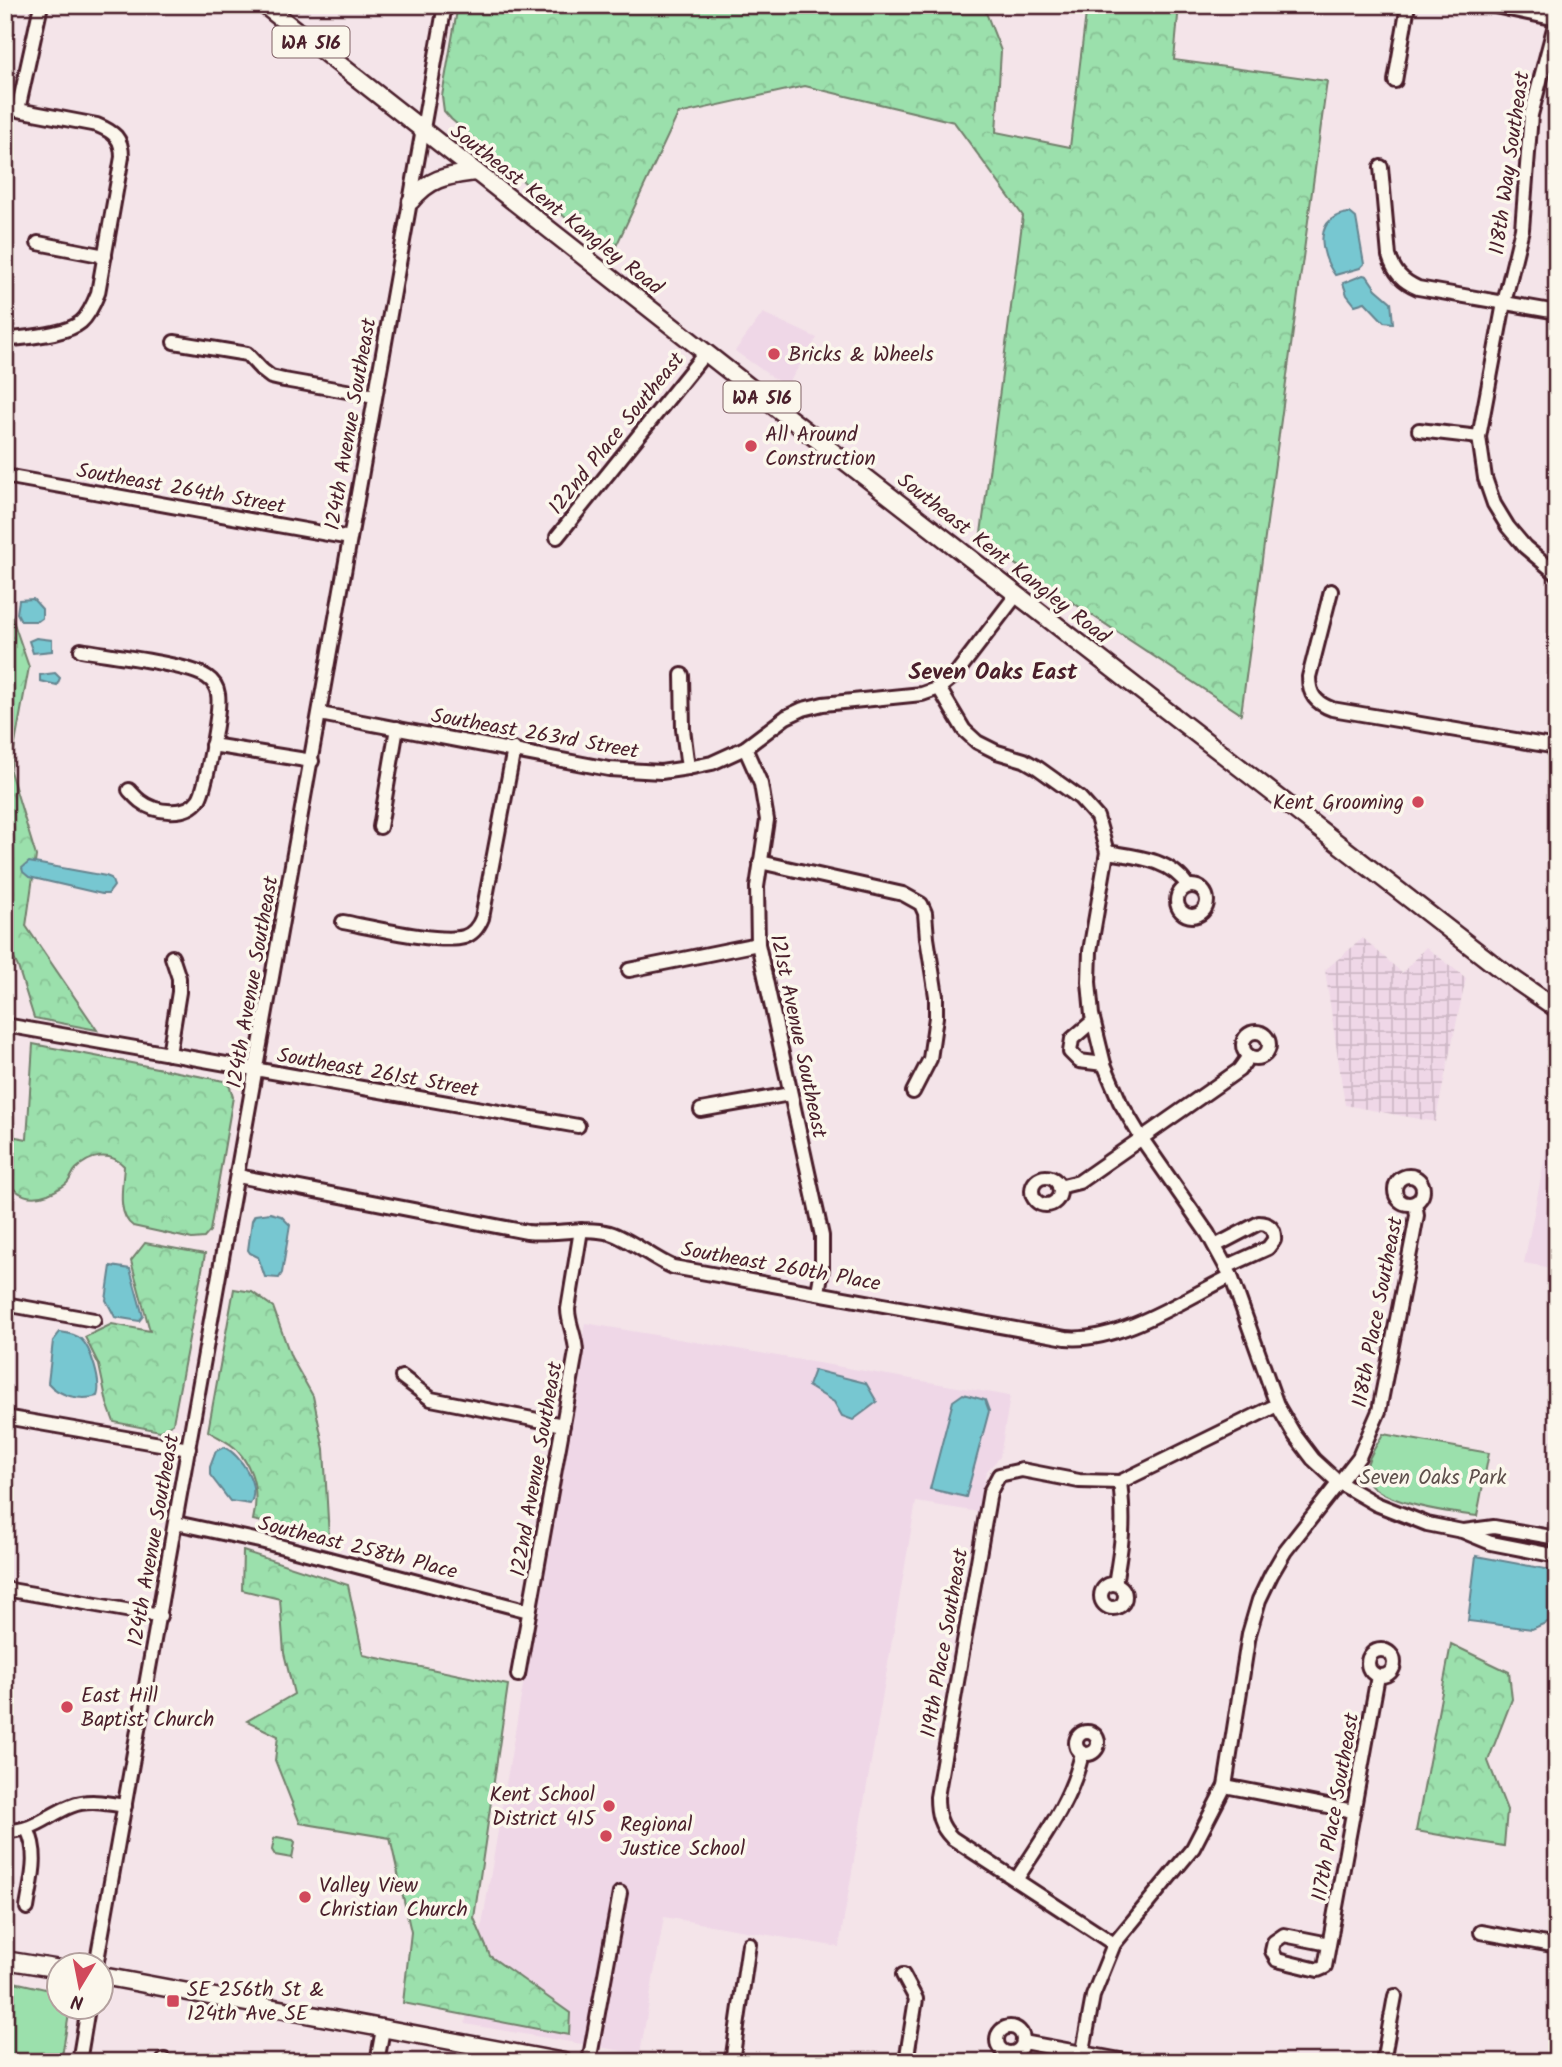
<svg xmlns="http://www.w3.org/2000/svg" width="1562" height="2067" viewBox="0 0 1562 2067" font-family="Kalam,sans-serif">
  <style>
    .built { fill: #efd7e7 }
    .industrial { fill: url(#industrial-grid) }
    .forest { fill: url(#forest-crowns); stroke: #72806c; stroke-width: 2 }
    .green { fill: #9be0ac; stroke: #72806c; stroke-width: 2 }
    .water { fill: #77c7d1; stroke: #65848f; stroke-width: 2 }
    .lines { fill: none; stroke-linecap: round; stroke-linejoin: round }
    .minor-casing { stroke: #4a1f2b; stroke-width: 18 }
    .major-casing { stroke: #4a1f2b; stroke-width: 21 }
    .minor { stroke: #fbf7ec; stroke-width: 12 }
    .major { stroke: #fbf7ec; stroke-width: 16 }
    .poi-dot { fill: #d1495b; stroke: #fbf7ec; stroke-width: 2.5 }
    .labels { text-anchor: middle; stroke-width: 7; stroke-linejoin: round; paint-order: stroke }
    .shield { fill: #fbf7ec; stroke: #7f6065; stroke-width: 2 }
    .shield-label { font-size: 19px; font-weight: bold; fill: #4a1f2b }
    .street-label { font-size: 21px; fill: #4a1f2b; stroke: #fbf7ec }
    .poi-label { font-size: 21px; fill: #4a1f2b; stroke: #fbf7ec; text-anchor: start }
    .park-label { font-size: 21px; fill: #5e4f4b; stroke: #fbf7ec }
    .neighbourhood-label { font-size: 23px; font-weight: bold; fill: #4a1f2b; stroke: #fbf7ec }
  </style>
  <defs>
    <pattern id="industrial-grid" width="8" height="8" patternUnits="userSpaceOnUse" patternTransform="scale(1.75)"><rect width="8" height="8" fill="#efd7e7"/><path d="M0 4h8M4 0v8" fill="none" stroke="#ceb8c6"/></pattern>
    <pattern id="forest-crowns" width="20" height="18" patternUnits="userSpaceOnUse" patternTransform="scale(1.75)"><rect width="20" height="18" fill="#9be0ac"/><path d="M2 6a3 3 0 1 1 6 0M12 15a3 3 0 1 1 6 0" fill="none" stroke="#87c094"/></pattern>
  </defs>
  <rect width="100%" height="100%" fill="#f4e4e9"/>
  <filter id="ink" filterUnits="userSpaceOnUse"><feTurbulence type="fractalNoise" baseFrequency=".0143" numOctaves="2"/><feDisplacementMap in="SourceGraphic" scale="14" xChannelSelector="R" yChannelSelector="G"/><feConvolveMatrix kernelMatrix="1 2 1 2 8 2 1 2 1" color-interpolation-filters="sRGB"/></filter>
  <g filter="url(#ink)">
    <g class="built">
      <path d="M763,313L817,338L786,387L735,351Z"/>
      <path d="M1557,1097V1269L1524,1263Z"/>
      <path d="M585,1323L1010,1396L1000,1457L986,1472L979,1512L916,1502L839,1947L664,1917L640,2054L465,2024Z"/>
    </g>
    <path class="industrial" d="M1363,938L1402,973L1426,947L1466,978L1435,1122L1345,1105L1325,970Z"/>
    <g class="forest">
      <path d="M458,5H983L1001,51L996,132L1070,147L1087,5H1179L1174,60L1327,81L1241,714L980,541L1023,216L954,122L805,86L678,114L611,257L451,119L444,111L442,96Z"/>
      <path d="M5,589L8,590V606L29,667L10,771L36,856L26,926L97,1030L34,1018L18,967L5,941Z"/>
      <path d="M33,1044L224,1081L230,1087L233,1097L210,1231L204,1238L192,1239L133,1226C116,1214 123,1185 124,1166C110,1151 90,1155 76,1169C72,1173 71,1179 67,1183C62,1188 55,1191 48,1194C29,1201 19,1195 5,1181V1135L27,1139Z"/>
      <path d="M145,1243L205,1254L173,1423L160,1431L114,1422L107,1403L99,1365L85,1337L112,1324L150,1331L131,1261Z"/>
      <path d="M234,1289L252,1292L273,1307L291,1357L313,1396L324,1449L329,1537L253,1520C259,1495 255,1469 236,1449C229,1442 217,1437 208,1431Z"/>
      <path d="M243,1551L348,1585L363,1655L508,1685L474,1918L490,1956L570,2013L569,2035L403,2003L411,1932L390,1838L300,1823L275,1760L278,1736L247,1721L294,1694L284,1653L280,1599L242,1590Z"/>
      <path d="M1451,1644L1509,1672L1512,1699L1488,1761L1507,1810L1504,1846L1416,1831Z"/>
    </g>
    <g class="green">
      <path d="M1383,1434L1489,1453L1477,1516C1455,1513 1367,1503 1366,1474C1365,1461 1377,1445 1383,1434Z"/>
      <path d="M277,1837L293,1840L295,1842L292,1858L275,1855L272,1850L274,1839Z"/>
      <path d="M5,1980L59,1992L60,2008H70L61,2062H5Z"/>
    </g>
    <g class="water">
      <path d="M1350,213L1356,218L1364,264L1360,268L1335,275C1318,252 1314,216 1350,213Z"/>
      <path d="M1363,275L1367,276L1376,289L1391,302L1393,323L1384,322L1365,302L1355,305L1347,295L1343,283Z"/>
      <path d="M33,599L42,609V618L38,621H21L17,613L19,600Z"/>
      <path d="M36,638L52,640V651L33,653L29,641Z"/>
      <path d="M55,673L60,678L57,685L40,681V675Z"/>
      <path d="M29,862L106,876L111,878L114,886L108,894H102L29,877L23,872L22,868Z"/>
      <path d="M270,1213L281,1216L290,1225L282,1273L279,1278L265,1277L258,1257L250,1253L248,1250L252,1220L255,1215Z"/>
      <path d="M111,1266L130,1269L143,1316L139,1321L115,1317L106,1300Z"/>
      <path d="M60,1332C67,1333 75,1334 81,1339C91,1348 102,1384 97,1396C81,1401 59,1396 48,1383L53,1341Z"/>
      <path d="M814,1370L866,1383L877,1402L853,1420L842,1416L834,1402L808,1386Z"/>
      <path d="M963,1394L985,1400L989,1411L966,1497L930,1489L953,1401Z"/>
      <path d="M224,1447C241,1455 261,1486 250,1504L230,1501L210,1475V1467L216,1451Z"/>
      <path d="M1476,1556L1557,1571V1618L1532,1629L1468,1621Z"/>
    </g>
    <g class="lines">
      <defs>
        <g id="minor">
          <path d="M1490,5L1557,19"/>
          <path d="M1557,17L1531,115L1522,229L1504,303L1479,437L1485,478L1494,504L1508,527L1525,547L1557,574"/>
          <path d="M1395,81L1408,5"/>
          <path d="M1381,167L1389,256C1394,272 1402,281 1418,288L1557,312"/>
          <path d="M38,243L105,256"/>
          <path d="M5,340C25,337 66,335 81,322C89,315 94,303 98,293L122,157C122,138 114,132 97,125L18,110L41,5"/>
          <path d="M174,342L247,354L262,370L271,377L284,380L375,396"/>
          <path d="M1419,430L1479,437"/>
          <path d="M5,476L350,538"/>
          <path d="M557,537L706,352"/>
          <path d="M1331,591L1309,677C1309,695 1316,703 1332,709L1557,747"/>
          <path d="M81,650C108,655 189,664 207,677C213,681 217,687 218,694C221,708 206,788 199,799C187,817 155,813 140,801C136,798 132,793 129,790"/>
          <path d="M682,675L683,729L688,768"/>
          <path d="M939,688L964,730L977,742L997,752L1024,760L1038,768L1080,798L1097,817L1107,852L1090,951L1089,982L1092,1015L1104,1064L1120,1102L1142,1139L1208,1234L1231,1276L1277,1405L1294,1434L1313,1459L1338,1482L1376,1504L1427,1524L1462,1531L1491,1543L1557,1556"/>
          <path d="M320,714L609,769L661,772L688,768L712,763L745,748L786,717L803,709L823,704L922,694L939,688L955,675L1017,594"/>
          <path d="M212,745L312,761"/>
          <path d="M745,748L761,784L767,820L757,887L758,944L822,1236V1269L818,1292"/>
          <path d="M380,827L397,728"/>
          <path d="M1107,852C1137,857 1170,859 1188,886"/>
          <path d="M760,862L903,894L921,904L925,913L927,938L936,996V1017L930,1059L913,1092"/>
          <circle cx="1192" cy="901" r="15"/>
          <path d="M343,922C370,927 440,944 464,937C473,934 478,928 482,918L514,749"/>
          <path d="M629,970L758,944"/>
          <path d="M1093,1021L1072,1039L1070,1052L1079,1061L1104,1064"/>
          <path d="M5,1025L578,1126"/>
          <circle cx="1256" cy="1045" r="13"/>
          <path d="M169,1054L179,992V978L172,957"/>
          <path d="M701,1110L790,1094"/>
          <circle cx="1409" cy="1190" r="14"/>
          <path d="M238,1176L527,1232C555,1235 583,1226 610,1233C630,1239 652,1258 673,1267L1066,1338C1119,1343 1183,1300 1231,1276"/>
          <circle cx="1046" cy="1191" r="14"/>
          <path d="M1059,1187L1079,1182L1239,1070L1249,1056"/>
          <path d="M1215,1246L1259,1223C1269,1223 1275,1229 1274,1240L1268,1248L1226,1267"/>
          <path d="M5,1304L94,1320"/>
          <path d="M402,1377L431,1399L563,1425"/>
          <path d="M5,1417L189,1449"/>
          <path d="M176,1523L264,1542L529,1611"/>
          <path d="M1464,1531L1494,1527L1557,1538"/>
          <path d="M1115,1584C1122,1544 1125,1524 1120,1482"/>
          <circle cx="1113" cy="1596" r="12"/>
          <path d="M5,1589L160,1616"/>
          <circle cx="1381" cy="1663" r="13"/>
          <path d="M518,1675L576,1352C576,1337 568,1324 568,1309L581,1230"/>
          <circle cx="1087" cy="1743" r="11"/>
          <path d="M1225,1786L1353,1811"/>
          <path d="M5,1831C35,1831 46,1816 71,1806C88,1799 107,1803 125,1806"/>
          <path d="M1016,1880C1042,1839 1072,1801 1082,1753"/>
          <path d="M27,1908C31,1881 40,1854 27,1829"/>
          <path d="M1481,1932L1557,1946"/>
          <path d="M1114,1944L952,1838C940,1826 937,1814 937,1797L990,1492L999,1475L1022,1470L1079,1481L1120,1482L1277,1405"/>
          <path d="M1329,1944L1284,1935L1274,1942L1272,1951L1277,1960L1318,1970L1325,1967L1378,1676"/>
          <path d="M96,1966L445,5"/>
          <path d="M903,1975L916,1999L906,2062"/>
          <circle cx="1010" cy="2040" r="13"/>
          <path d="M1023,2042L1131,2062"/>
          <path d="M79,2062L88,2008"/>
          <path d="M163,2062L164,2060"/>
          <path d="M377,2062L383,2029"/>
          <path d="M589,2062L620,1893"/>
          <path d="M732,2062L749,1944"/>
          <path d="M1081,2062L1093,1996L1114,1944L1193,1848L1225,1786L1249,1634L1259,1600L1271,1575L1285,1551L1359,1457L1379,1411L1413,1237L1417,1215L1415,1203"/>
          <path d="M1383,2062L1395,1996"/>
        </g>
        <g id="major">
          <path d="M264,5L766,400L1505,973L1557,1009"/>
          <path d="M411,201C430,177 447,176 476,172"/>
          <path d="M5,1960L60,1969"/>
          <path d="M102,1976L564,2062"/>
        </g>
      </defs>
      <use href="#minor" class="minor-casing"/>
      <use href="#major" class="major-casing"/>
      <use href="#minor" class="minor"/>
      <use href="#major" class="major"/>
    </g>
  </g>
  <g class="poi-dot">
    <circle cx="774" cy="354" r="7"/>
    <circle cx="751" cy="446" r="7"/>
    <circle cx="1418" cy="802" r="7"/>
    <circle cx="67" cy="1707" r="7"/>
    <circle cx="609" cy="1806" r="7"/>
    <circle cx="606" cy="1836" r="7"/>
    <circle cx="305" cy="1897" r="7"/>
    <rect x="166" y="1994" width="14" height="14" rx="3.5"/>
  </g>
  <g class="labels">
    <g class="shield">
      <rect x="272.5" y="26.5" width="77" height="31" rx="5"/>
      <rect x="723.5" y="381.5" width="77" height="31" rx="5"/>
    </g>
    <g class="shield-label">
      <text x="311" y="49">WA 516</text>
      <text x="762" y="404">WA 516</text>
    </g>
    <g class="street-label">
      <text transform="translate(1509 163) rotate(-82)" y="7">118th Way Southeast</text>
      <text transform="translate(557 209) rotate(38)" y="7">Southeast Kent Kangley Road</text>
      <text transform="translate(350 424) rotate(-80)" y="7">124th Avenue Southeast</text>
      <text transform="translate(616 433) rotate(-51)" y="7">122nd Place Southeast</text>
      <text transform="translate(181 488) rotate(10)" y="7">Southeast 264th Street</text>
      <text transform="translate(1004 558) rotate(38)" y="7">Southeast Kent Kangley Road</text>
      <text transform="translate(535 733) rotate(10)" y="7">Southeast 263rd Street</text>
      <text transform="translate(252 982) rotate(-80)" y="7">124th Avenue Southeast</text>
      <text transform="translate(799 1036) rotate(78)" y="7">121st Avenue Southeast</text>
      <text transform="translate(378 1072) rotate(10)" y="7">Southeast 261st Street</text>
      <text transform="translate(781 1266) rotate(10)" y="7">Southeast 260th Place</text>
      <text transform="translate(1377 1312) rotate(-79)" y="7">118th Place Southeast</text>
      <text transform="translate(536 1469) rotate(-80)" y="7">122nd Avenue Southeast</text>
      <text transform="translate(153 1540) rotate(-80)" y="7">124th Avenue Southeast</text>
      <text transform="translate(358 1547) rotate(14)" y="7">Southeast 258th Place</text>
      <text transform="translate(944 1643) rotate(-80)" y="7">119th Place Southeast</text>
      <text transform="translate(1335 1807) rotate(-80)" y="7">117th Place Southeast</text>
    </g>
    <g class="poi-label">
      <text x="788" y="361">Bricks &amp; Wheels</text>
      <text x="765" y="441">All Around<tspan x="765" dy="24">Construction</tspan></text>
      <text x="1404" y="809" text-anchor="end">Kent Grooming</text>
      <text x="81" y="1702">East Hill<tspan x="81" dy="24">Baptist Church</tspan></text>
      <text x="595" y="1801" text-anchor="end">Kent School<tspan x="595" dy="24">District 415</tspan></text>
      <text x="620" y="1831">Regional<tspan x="620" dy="24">Justice School</tspan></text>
      <text x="319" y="1892">Valley View<tspan x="319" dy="24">Christian Church</tspan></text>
      <text x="187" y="1996">SE 256th St &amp;<tspan x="187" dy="24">124th Ave SE</tspan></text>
    </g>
    <g class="park-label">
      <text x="1433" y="1484">Seven Oaks Park</text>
    </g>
    <g class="neighbourhood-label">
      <text x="993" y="679">Seven Oaks East</text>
    </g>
  </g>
  <rect width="1562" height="2067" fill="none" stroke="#fbf7ec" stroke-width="28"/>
  <rect x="14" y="14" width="1534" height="2039" fill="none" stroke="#4a1f2b" stroke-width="2.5" filter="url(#ink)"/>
  <g transform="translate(80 1986) rotate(190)"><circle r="33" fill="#fbf7ec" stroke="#b4a19f" stroke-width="2"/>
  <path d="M0-5L12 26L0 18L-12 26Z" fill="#d1495b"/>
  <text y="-10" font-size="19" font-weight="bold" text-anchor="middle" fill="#4a1f2b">N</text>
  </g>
</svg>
